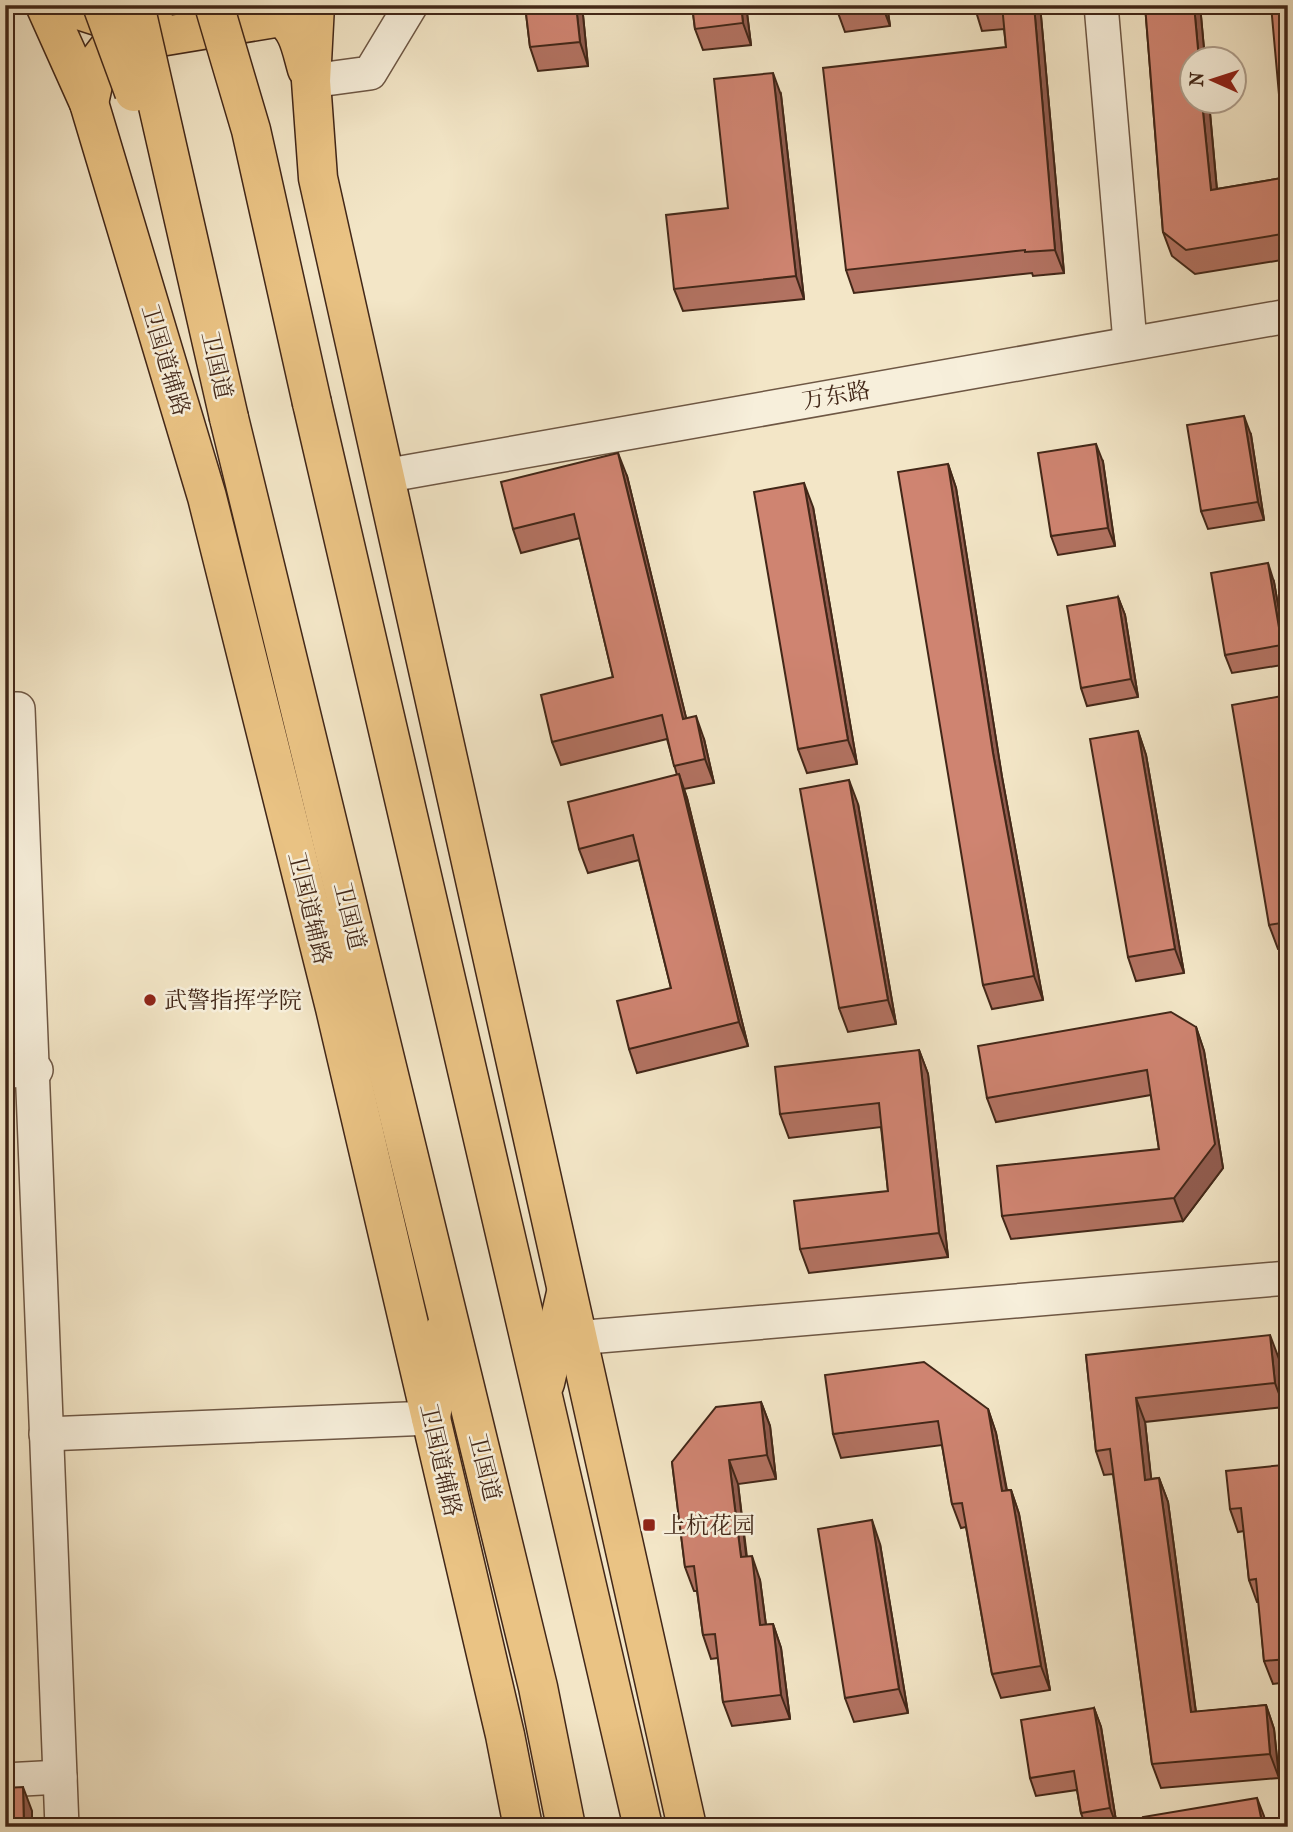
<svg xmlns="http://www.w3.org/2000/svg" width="1293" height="1832" viewBox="0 0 1293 1832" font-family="'IM FELL French Canon','Noto Serif SC',serif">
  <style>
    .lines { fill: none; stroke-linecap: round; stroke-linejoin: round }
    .minor-casing { stroke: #6e5744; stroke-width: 36 }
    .major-casing { stroke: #422718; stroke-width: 41 }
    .highway-casing { stroke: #422718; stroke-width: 41 }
    .minor { stroke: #f7efdb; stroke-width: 33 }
    .major { stroke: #eac384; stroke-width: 38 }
    .highway { stroke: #eac384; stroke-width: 38 }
    .highway-bridge-casing { stroke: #422718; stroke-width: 41; stroke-linecap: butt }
    .highway-bridge { stroke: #eac384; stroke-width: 38 }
    .wall { fill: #b27261; stroke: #422718; stroke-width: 2 }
    .shaded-wall { fill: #915c4f; stroke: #422718; stroke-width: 2 }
    .building { fill: #cf8471; stroke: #422718; stroke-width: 2 }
    .poi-dot { fill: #8f2418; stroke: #f7efdb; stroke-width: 2.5 }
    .labels { text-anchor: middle; stroke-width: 5; stroke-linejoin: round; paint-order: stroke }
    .street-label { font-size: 23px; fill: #422718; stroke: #f7efdb }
    .poi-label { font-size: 23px; fill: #422718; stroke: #f7efdb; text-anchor: start }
  </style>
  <rect width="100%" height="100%" fill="#f3e6c7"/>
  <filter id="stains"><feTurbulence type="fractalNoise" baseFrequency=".00286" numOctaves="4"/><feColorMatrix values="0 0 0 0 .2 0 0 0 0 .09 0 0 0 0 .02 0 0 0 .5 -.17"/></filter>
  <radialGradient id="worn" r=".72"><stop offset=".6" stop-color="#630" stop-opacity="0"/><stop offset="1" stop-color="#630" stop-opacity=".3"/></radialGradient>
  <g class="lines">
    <defs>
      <g id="minor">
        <path d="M1101,5L1130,342"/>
        <path d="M311,81L370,73L411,5"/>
        <path d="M384,476L1288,316"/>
        <path d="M5,709H18C36,1081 46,1454 62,1827"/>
        <path d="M5,1071L36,1070"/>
        <path d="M575,1338L1288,1278"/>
        <path d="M46,1434L431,1418"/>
        <path d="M5,1780L60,1777"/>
      </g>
      <g id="major">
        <path d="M45,5L89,103L207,497L335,1008L505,1735L523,1827"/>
        <path d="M63,5L97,16L156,5"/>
        <path d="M315,5L311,81L318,178L687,1827"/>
        <path d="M89,103L98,62L111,45L281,17C299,29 301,49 307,69"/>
      </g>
      <g id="highway">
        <path d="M312,403L643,1827"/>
        <path d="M229,418L538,1687L566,1827"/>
        <path d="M545,1383L566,1293"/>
        <path d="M431,1418L444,1331"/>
      </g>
    </defs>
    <use href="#minor" class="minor-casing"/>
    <use href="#major" class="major-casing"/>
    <use href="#highway" class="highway-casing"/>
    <use href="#minor" class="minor"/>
    <use href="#major" class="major"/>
    <use href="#highway" class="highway"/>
    <defs>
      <g id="highway-bridge">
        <path d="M102,5L134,92"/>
        <path d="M135,5L229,418"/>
        <path d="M214,5L251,130L312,403"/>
      </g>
    </defs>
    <use href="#highway-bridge" class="highway-bridge-casing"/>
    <use href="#highway-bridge" class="highway-bridge"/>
  </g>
  <g class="wall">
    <path d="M525,5H582L588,66L538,71L530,47Z"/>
    <path d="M692,5H746L751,45L703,50L695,29Z"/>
    <path d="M837,5H887L890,26L845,32L837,10Z"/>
    <path d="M974,5H1040L1064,273L1033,276L1032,273L854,293L846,270L1006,47L1004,29L982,31Z"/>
    <path d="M1145,5H1200L1205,60L1192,102H1209L1217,189L1288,177V259L1195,274L1172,256L1163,232Z"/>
    <path d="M1288,5V143L1282,128Z"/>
    <path d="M781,95L804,299L683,311L674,289L728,208Z"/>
    <path d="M1251,435L1264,520L1208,529L1201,511Z"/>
    <path d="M1103,462L1115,546L1058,555L1051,536Z"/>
    <path d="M948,464L956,488L1002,777L1043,1000L992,1009L983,985Z"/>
    <path d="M627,476L686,718L704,739L714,783L684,789L687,798L748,1046L637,1073L629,1049L671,988L639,860L588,873L579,849L677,775L667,739L561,765L552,742L613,677L580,538L521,553L513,529Z"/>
    <path d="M813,507L857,764L807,773L798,749Z"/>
    <path d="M1274,582L1288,664L1232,673L1225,655Z"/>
    <path d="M1118,597L1125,615L1138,697L1087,706L1081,688Z"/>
    <path d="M1282,696L1288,711V948L1278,949L1269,925Z"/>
    <path d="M1138,731L1146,755L1184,973L1136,981L1128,957Z"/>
    <path d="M858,804L896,1024L848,1032L839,1008Z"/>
    <path d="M1196,1027L1204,1051L1223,1168L1183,1221L1011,1239L1002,1216L1159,1149L1151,1095L996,1122L987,1098Z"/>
    <path d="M919,1050L928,1074L948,1257L809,1273L800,1249L888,1191L881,1127L789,1138L780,1114Z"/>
    <path d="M1086,1355L1279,1359L1284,1407L1145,1422L1151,1479L1159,1478L1168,1502L1196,1712L1266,1705L1274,1729L1279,1778L1161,1788L1152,1764L1113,1474L1104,1475L1096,1451Z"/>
    <path d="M761,1402L770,1426L776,1479L738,1484L747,1557L760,1580L766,1625L773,1624L781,1648L790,1719L732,1726L723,1702L718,1658L711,1659L703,1635L697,1591H694L685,1567L672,1462Z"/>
    <path d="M988,1409L996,1433L1007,1490H1011L1019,1514L1050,1690L1001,1698L992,1674L966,1527L961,1528L952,1504L942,1445L841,1458L833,1434Z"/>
    <path d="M1284,1469H1288V1682L1273,1684L1264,1661L1259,1602H1257L1249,1580L1244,1531L1238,1532L1230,1509Z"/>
    <path d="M880,1544L908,1713L854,1722L845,1698Z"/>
    <path d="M1094,1708L1101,1727L1117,1827H1086L1081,1813L1077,1790L1036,1796L1030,1778Z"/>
  </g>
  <g class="shaded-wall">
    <path d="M576,5H582L588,66L580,42Z"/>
    <path d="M741,5H746L751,45L743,23Z"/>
    <path d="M882,5H887L890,26Z"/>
    <path d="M1034,5H1040L1064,273L1055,250Z"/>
    <path d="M1194,5H1200L1205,60H1199Z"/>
    <path d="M773,73L781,95L804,299L796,276Z"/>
    <path d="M1202,102H1209L1219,214L1211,190Z"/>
    <path d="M1244,416L1251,435L1264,520L1258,502Z"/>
    <path d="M1096,444L1103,462L1115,546L1108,528Z"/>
    <path d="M618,453L627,476L692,742L683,719Z"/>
    <path d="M948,464L956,488L1002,777L1043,1000L1034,976L993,753Z"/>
    <path d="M804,483L813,507L857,764L848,740Z"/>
    <path d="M1268,563L1274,582L1288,662L1282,645Z"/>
    <path d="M1118,597L1125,615L1138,697L1131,679Z"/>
    <path d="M1282,696L1288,711V728Z"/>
    <path d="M696,716L704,739L714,783L705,759Z"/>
    <path d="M1138,731L1146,755L1184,973L1175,949Z"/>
    <path d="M679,774L687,798L748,1046L739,1022Z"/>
    <path d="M849,780L858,804L896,1024L888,1000Z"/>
    <path d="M1196,1027L1204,1051L1223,1168L1183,1221L1174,1198Z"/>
    <path d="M919,1050L928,1074L948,1257L939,1233Z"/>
    <path d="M1270,1335L1279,1359L1284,1407L1275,1383Z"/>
    <path d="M1136,1398L1145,1422L1154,1504L1145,1480Z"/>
    <path d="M761,1402L770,1426L776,1479L767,1455Z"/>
    <path d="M988,1409L996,1433L1011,1515L1002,1491Z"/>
    <path d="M729,1460L738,1484L749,1581L741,1557Z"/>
    <path d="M1159,1478L1168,1502L1199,1736L1191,1712Z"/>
    <path d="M1011,1490L1019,1514L1050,1690L1041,1666Z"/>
    <path d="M872,1520L880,1544L908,1713L899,1689Z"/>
    <path d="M752,1556L760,1580L769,1649L760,1625Z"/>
    <path d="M773,1624L781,1648L790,1719L781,1695Z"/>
    <path d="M1266,1705L1274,1729L1279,1778L1270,1754Z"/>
    <path d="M1094,1708L1101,1727L1117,1827L1110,1808Z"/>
    <path d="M23,1787L32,1811V1827H24Z"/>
    <path d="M1257,1798L1264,1816L1266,1827H1263Z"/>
  </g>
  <g class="building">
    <path d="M525,5H576L580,42L530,47Z"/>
    <path d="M692,5H741L743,23L695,29Z"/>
    <path d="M837,5H879L837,10Z"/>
    <path d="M974,5H1000L974,8Z"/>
    <path d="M1002,5H1034L1055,250L1025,252V250L846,270L823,68L1006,47Z"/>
    <path d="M1145,5H1194L1199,60H1192V102H1202L1211,190L1288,177V233L1186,250L1163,232Z"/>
    <path d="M1271,5H1288V128H1282Z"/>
    <path d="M773,73L796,276L674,289L666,215L728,208L714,79Z"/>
    <path d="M1285,341H1288V362Z"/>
    <path d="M1244,416L1258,502L1201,511L1187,425Z"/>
    <path d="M1096,444L1108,528L1051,536L1038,453Z"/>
    <path d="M618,453L683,719L696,716L705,759L674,766L662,715L552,742L541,695L613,677L574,514L513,529L501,482Z"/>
    <path d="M948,464L993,753L1034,976L983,985L898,472Z"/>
    <path d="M804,483L848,740L798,749L754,492Z"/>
    <path d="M1268,563L1282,645L1225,655L1211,573Z"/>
    <path d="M1118,597L1131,679L1081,688L1067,606Z"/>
    <path d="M1282,696L1288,728V922L1269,925L1232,705Z"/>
    <path d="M1138,731L1175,949L1128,957L1090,739Z"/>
    <path d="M679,774L739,1022L629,1049L617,1001L671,988L633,835L579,849L568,802Z"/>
    <path d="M849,780L888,1000L839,1008L800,789Z"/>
    <path d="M1288,1002V1036L1283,1009Z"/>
    <path d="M1171,1012L1196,1027L1215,1144L1174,1198L1002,1216L997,1166L1159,1149L1147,1070L987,1098L978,1046Z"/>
    <path d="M919,1050L939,1233L800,1249L794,1201L888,1191L879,1103L780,1114L775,1067Z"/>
    <path d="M1270,1335L1275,1383L1136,1398L1145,1480L1159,1478L1191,1712L1266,1705L1270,1754L1152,1764L1110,1449L1096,1451L1086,1355Z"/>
    <path d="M924,1362L988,1409L1002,1491L1011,1490L1041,1666L992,1674L962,1503L952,1504L938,1421L833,1434L825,1375Z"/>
    <path d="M761,1402L767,1455L729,1460L741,1557L752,1556L760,1625L773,1624L781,1695L723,1702L715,1634L703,1635L694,1566L685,1567L672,1462L716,1407Z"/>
    <path d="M1283,1465V1469H1288V1659L1264,1661L1256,1579L1249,1580L1241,1508L1230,1509L1226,1471Z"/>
    <path d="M872,1520L899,1689L845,1698L818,1529Z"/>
    <path d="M1094,1708L1110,1808L1081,1813L1074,1771L1030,1778L1021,1720Z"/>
    <path d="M23,1787L24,1827H5V1788Z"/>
    <path d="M1257,1798L1263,1827H1145L1143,1817Z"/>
  </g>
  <g class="poi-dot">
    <circle cx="150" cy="1000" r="7"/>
    <rect x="642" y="1518" width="14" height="14" rx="3.5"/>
  </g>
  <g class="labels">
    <g class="street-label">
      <text transform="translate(166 360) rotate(73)" y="8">卫国道辅路</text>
      <text transform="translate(217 365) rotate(77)" y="8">卫国道</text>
      <text transform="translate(836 395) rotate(-10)" y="8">万东路</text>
      <text transform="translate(310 908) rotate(76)" y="8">卫国道辅路</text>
      <text transform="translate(350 916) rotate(76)" y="8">卫国道</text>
      <text transform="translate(441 1460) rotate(77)" y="8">卫国道辅路</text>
      <text transform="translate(485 1467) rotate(76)" y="8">卫国道</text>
    </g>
    <g class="poi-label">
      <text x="164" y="1008">武警指挥学院</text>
      <text x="663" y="1533">上杭花园</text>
    </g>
  </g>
  <rect width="1293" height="1832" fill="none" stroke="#f3e6c7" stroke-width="28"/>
  <rect x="7" y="7" width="1279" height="1818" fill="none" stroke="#422718" stroke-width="3.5"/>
  <rect x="14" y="14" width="1265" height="1804" fill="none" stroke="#422718" stroke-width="2"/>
  <g transform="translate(1213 80) rotate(273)"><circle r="33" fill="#f7efdb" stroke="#af9f8d" stroke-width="2"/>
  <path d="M0-5L12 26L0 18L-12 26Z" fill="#8f2418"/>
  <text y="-10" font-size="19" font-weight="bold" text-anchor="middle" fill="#422718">N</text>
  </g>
  <rect width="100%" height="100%" filter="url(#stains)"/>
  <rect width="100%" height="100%" fill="url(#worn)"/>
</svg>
